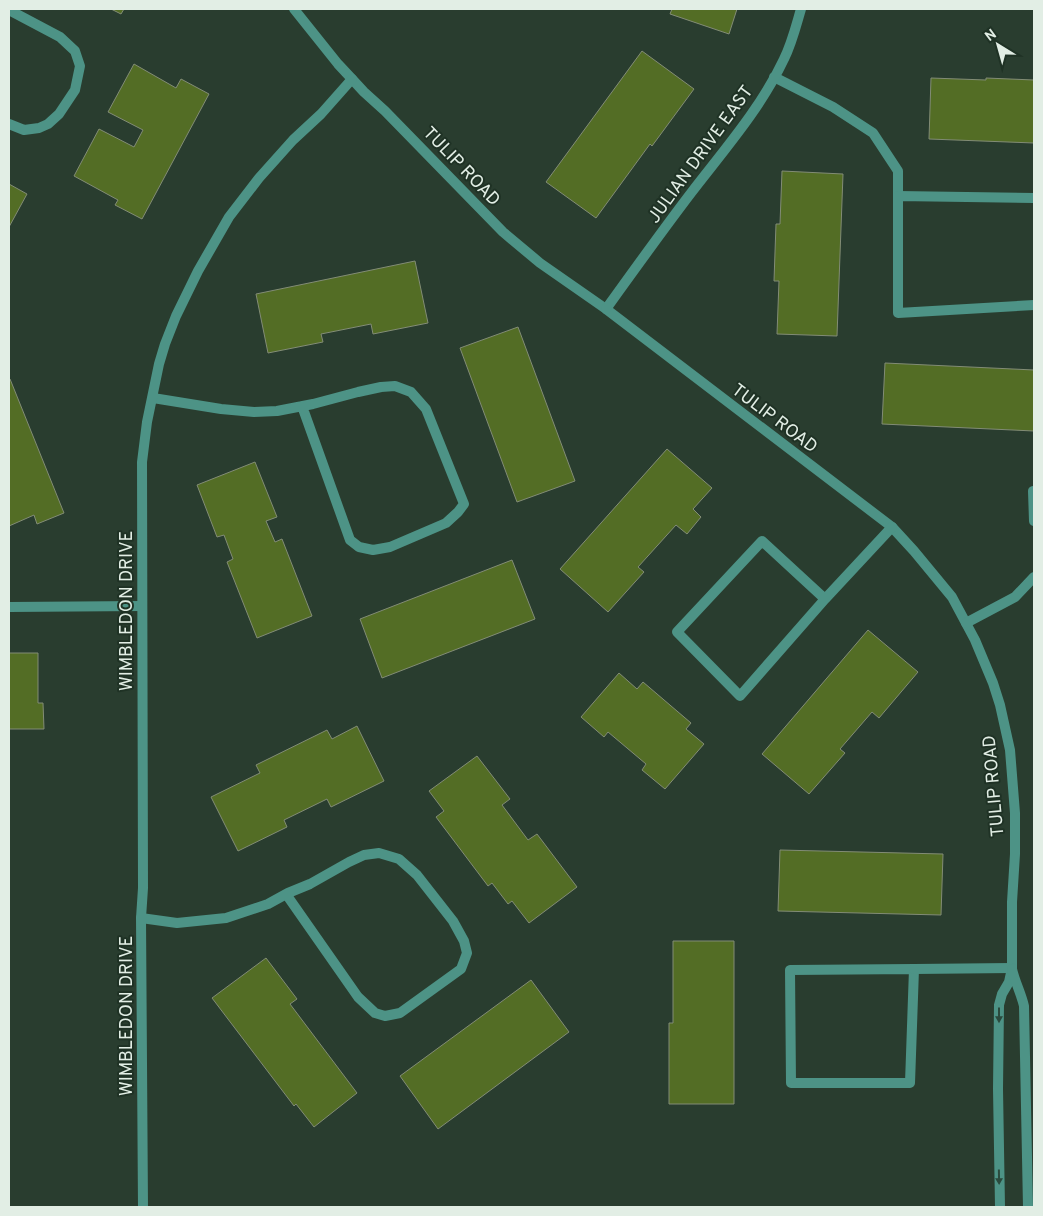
<svg xmlns="http://www.w3.org/2000/svg" width="1043" height="1216" viewBox="0 0 1043 1216" font-family="Overpass,sans-serif">
  <style>
    .building { fill: #536d25; stroke: #828c76 }
    .lines { fill: none; stroke-linecap: round; stroke-linejoin: round }
    .street { stroke: #4d9386; stroke-width: 10 }
    .oneway { fill: #2a4a3d }
    .labels { text-anchor: middle; stroke-width: 4; stroke-linejoin: round; paint-order: stroke }
    .street-label { font-size: 18px; fill: #e2eee5; stroke: #1f3225 }
  </style>
  <rect width="100%" height="100%" fill="#293d2f"/>
  <g class="building">
    <path d="M111,9H124L121,14Z"/>
    <path d="M672,9H737L729,34L670,14Z"/>
    <path d="M642,51L694,89L652,146L650,144L596,218L546,182Z"/>
    <path d="M134,64L176,88L181,79L209,94L142,219L115,205L118,200L74,176L99,129L134,147L143,130L108,112Z"/>
    <path d="M931,78L986,80V78L1034,80V143L929,139Z"/>
    <path d="M782,171L843,174L837,336L777,334L779,281H774L776,224H780Z"/>
    <path d="M9,184L27,194L9,227Z"/>
    <path d="M415,261L428,323L373,334L371,324L321,334L323,342L268,353L256,294Z"/>
    <path d="M518,327L575,481L517,502L460,348Z"/>
    <path d="M885,363L1034,370V431L882,424Z"/>
    <path d="M9,379H10L64,513L37,524L34,515L9,526Z"/>
    <path d="M667,449L712,488L693,509L701,517L687,534L676,525L638,567L644,572L608,612L560,569Z"/>
    <path d="M255,462L277,517L266,521L275,542L282,539L312,616L257,638L227,562L233,559L224,535L217,537L197,485Z"/>
    <path d="M512,560L535,619L382,678L360,619Z"/>
    <path d="M868,630L918,672L879,718L872,712L840,749L845,753L809,794L762,754Z"/>
    <path d="M9,653H38V703H43L44,729H9Z"/>
    <path d="M619,673L637,689L643,682L691,723L686,729L704,744L665,789L642,770L646,764L608,732L604,737L581,717Z"/>
    <path d="M357,726L384,781L331,807L327,799L284,820L287,827L238,851L211,797L260,773L256,765L327,730L332,739Z"/>
    <path d="M477,756L510,799L502,805L528,840L537,834L577,887L529,923L512,901L508,904L492,883L488,886L436,817L444,811L429,791Z"/>
    <path d="M780,850L943,854L941,915L778,911Z"/>
    <path d="M673,941H734V1104H669V1023H673Z"/>
    <path d="M266,958L297,999L290,1004L357,1093L314,1127L296,1104L294,1106L212,998Z"/>
    <path d="M531,980L569,1032L438,1129L400,1076Z"/>
  </g>
  <g class="lines">
    <g class="street">
      <path d="M294,9L338,64L352,79L364,92L385,111L503,232L540,263L606,309L892,527L914,551L952,597L975,640L993,683L1000,705L1010,750L1015,813V854L1012,902V968L1009,982L1002,994L999,1005L998,1089L1000,1207"/>
      <path d="M9,10L60,37L75,51L80,66L75,90L59,114L48,124L39,128L24,130L9,124"/>
      <path d="M774,77L833,107L873,133L898,171V196"/>
      <path d="M1034,198L898,196V313L1034,305"/>
      <path d="M606,309C634,270 662,231 691,193C724,150 761,108 784,59C792,43 796,26 801,9"/>
      <path d="M153,398L221,409L254,412L277,411L313,404L358,392L381,387L395,386L411,392L426,409L464,504L458,512L446,523L390,547L373,550L359,547L350,540L302,406"/>
      <path d="M1033,491L1034,521"/>
      <path d="M825,599L762,541L677,632L740,696L825,599L892,527"/>
      <path d="M9,607L142,606"/>
      <path d="M966,623L1015,597L1034,577"/>
      <path d="M141,918L177,923L226,918L268,904L288,893L310,884L349,862L364,855L379,853L399,859L417,875L453,921L464,941L467,953L461,969L400,1013L385,1016L375,1013L358,997L286,894"/>
      <path d="M914,969L910,1083H791L790,970Z"/>
      <path d="M914,969L1012,968"/>
      <path d="M1012,969C1015,982 1021,993 1024,1006L1028,1207"/>
      <path d="M143,1207L141,918L143,888L142,462L147,422L159,364L165,344L176,316L198,271L229,217L259,178L293,140L321,114L352,79"/>
    </g>
  </g>
  <defs><path id="oneway-solid" d="M-6-.8H1V-3.2L6.5 0L1 3.2V.8H-6Z" transform="scale(1.25)"/></defs>
  <g class="oneway">
    <use href="#oneway-solid" transform="translate(999 1015) rotate(90)"/>
    <use href="#oneway-solid" transform="translate(999 1177) rotate(89)"/>
  </g>
  <g class="labels">
    <g class="street-label">
      <text transform="translate(700 154) rotate(-54)" y="6">JULIAN DRIVE EAST</text>
      <text transform="translate(462 166) rotate(46)" y="6">TULIP ROAD</text>
      <text transform="translate(775 418) rotate(37)" y="6">TULIP ROAD</text>
      <text transform="translate(126 611) rotate(-90)" y="6">WIMBLEDON DRIVE</text>
      <text transform="translate(993 786) rotate(-95)" y="6">TULIP ROAD</text>
      <text transform="translate(126 1016) rotate(-90)" y="6">WIMBLEDON DRIVE</text>
    </g>
  </g>
  <rect width="1043" height="1216" fill="none" stroke="#e2eee5" stroke-width="20"/>
  <g transform="translate(998 45) rotate(323)" stroke="#1f3225" stroke-width="4" paint-order="stroke">
  <path d="M0-4L9 19L0 12L-9 19Z" fill="#e2eee5"/>
  <text y="-8" font-size="14" font-weight="bold" text-anchor="middle" fill="#e2eee5">N</text>
  </g>
</svg>
